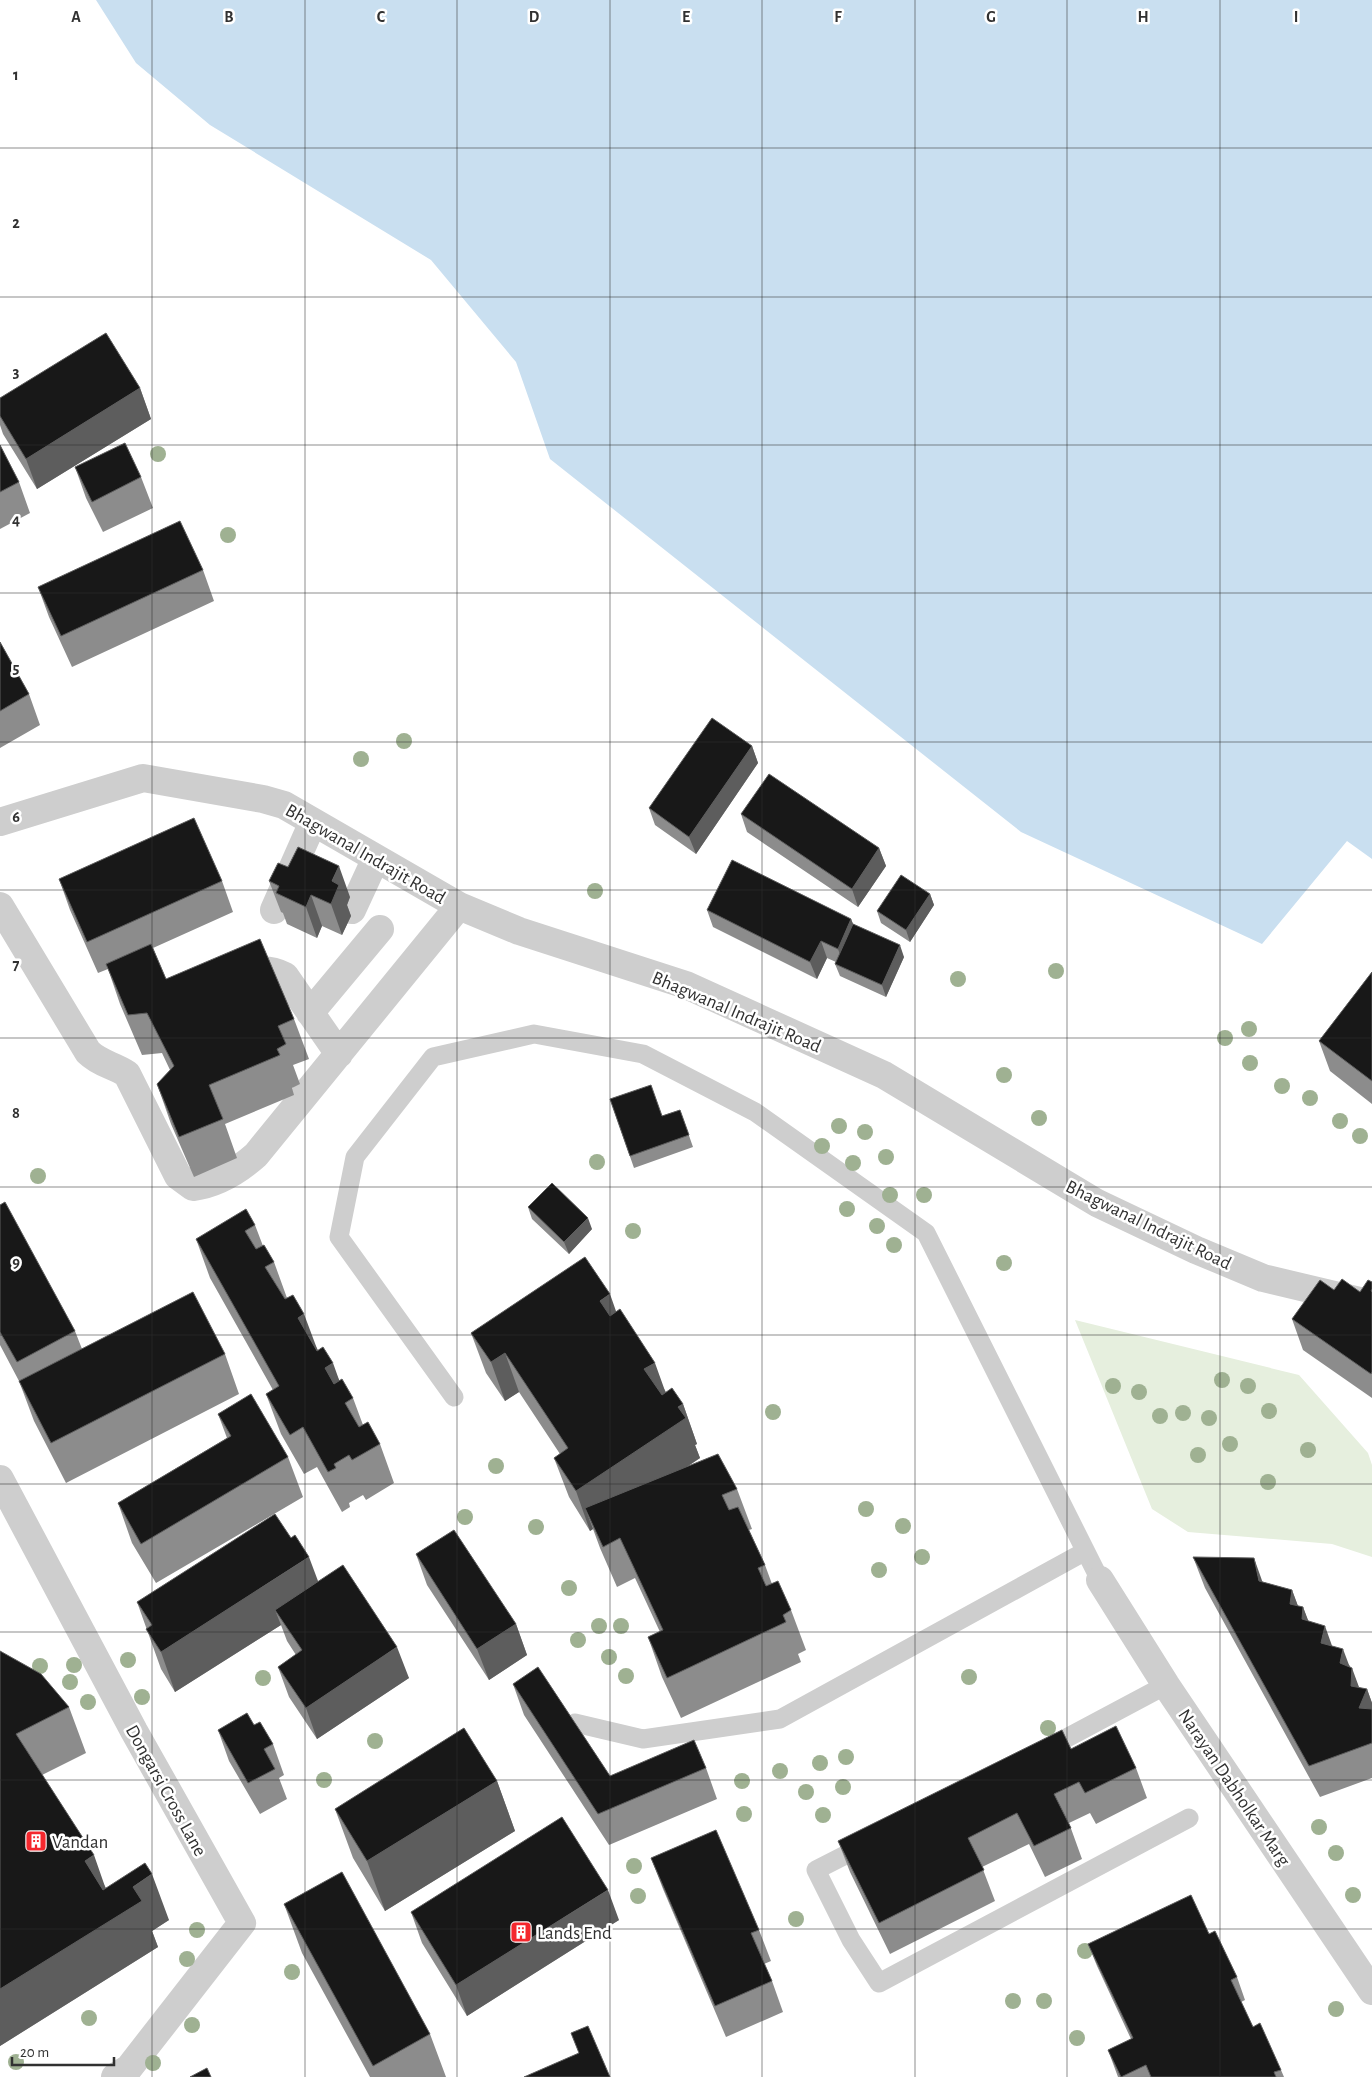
<svg xmlns="http://www.w3.org/2000/svg" width="1372" height="2077" font-family="'Alegreya Sans',sans-serif">
	<style>
		.green { fill: #e6efde }
		.water { fill: #c9dff0 }
		.lines { fill: none; stroke-linecap: round; stroke-linejoin: round }
		.lane { stroke: #cecece; stroke-width: 19 }
		.street { stroke: #cecece; stroke-width: 28 }
		.tree { fill: #9fb192 }
		.wall { fill: #8c8c8c }
		.shaded-wall { fill: #5d5d5d }
		.building { fill: #181818; stroke: #5d5d5d }
		.grid { fill: none; stroke: #313131; stroke-width: 1; stroke-opacity: 0.55 }
		.labels { text-anchor: middle; stroke-width: 5; stroke-linejoin: round; paint-order: stroke }
		.street-label { font-size: 19px; fill: #313131; stroke: #fff }
		.poi-label { font-size: 19px; fill: #313131; stroke: #fff; text-anchor: start }
		.grid-label { font-size: 16px; text-anchor: middle; font-weight: bold; fill: #313131; stroke: #fff; stroke-width: 5; stroke-linejoin: round; paint-order: stroke }
	</style>
	<rect width="100%" height="100%" fill="#fff"/>
	<!-- green -->
	<path class="green" d="M1075,1320L1299,1375L1368,1453L1372,1465V1557L1332,1544L1188,1532L1152,1509Z"/>
	<!-- water -->
	<path class="water" d="M96,0H1372V859L1347,841L1262,944L1021,832L550,459L516,362L431,260L210,125L136,63Z"/>
	<g class="lines">
		<!-- lane -->
		<path class="lane" d="M454,1397L339,1237L355,1157L433,1057L534,1034L643,1054L755,1112L926,1233L1100,1580
			M575,1723L643,1739L780,1719L1084,1552
			M1044,1750L1166,1685
			M867,1844L816,1870L851,1940L879,1983L1189,1818"/>
		<!-- street -->
		<path class="street" d="M0,822L143,778L263,799L284,805L459,906L519,931L686,985L884,1075L1097,1203L1196,1250L1263,1278L1372,1304
			M0,906L88,1052C100,1064 114,1065 127,1074L178,1176L193,1187C216,1184 239,1170 256,1155L459,906
			M274,910L313,822
			M352,910L376,858
			M237,976C255,970 267,967 285,976L339,1054
			M310,1013L380,929
			M0,1479L134,1731L242,1923L129,2068L115,2077
			M1100,1580L1166,1685L1372,1991"/>
	</g>
	<!-- trees -->
	<g class="tree">
		<circle cx="158" cy="454" r="8"/>
		<circle cx="228" cy="535" r="8"/>
		<circle cx="404" cy="741" r="8"/>
		<circle cx="361" cy="759" r="8"/>
		<circle cx="595" cy="891" r="8"/>
		<circle cx="1056" cy="971" r="8"/>
		<circle cx="958" cy="979" r="8"/>
		<circle cx="1249" cy="1029" r="8"/>
		<circle cx="1225" cy="1038" r="8"/>
		<circle cx="1250" cy="1063" r="8"/>
		<circle cx="1004" cy="1075" r="8"/>
		<circle cx="1282" cy="1086" r="8"/>
		<circle cx="1310" cy="1098" r="8"/>
		<circle cx="1039" cy="1118" r="8"/>
		<circle cx="1340" cy="1121" r="8"/>
		<circle cx="839" cy="1126" r="8"/>
		<circle cx="865" cy="1132" r="8"/>
		<circle cx="1360" cy="1136" r="8"/>
		<circle cx="822" cy="1146" r="8"/>
		<circle cx="886" cy="1157" r="8"/>
		<circle cx="597" cy="1162" r="8"/>
		<circle cx="853" cy="1163" r="8"/>
		<circle cx="38" cy="1176" r="8"/>
		<circle cx="890" cy="1195" r="8"/>
		<circle cx="924" cy="1195" r="8"/>
		<circle cx="847" cy="1209" r="8"/>
		<circle cx="877" cy="1226" r="8"/>
		<circle cx="633" cy="1231" r="8"/>
		<circle cx="894" cy="1245" r="8"/>
		<circle cx="1004" cy="1263" r="8"/>
		<circle cx="1222" cy="1380" r="8"/>
		<circle cx="1113" cy="1386" r="8"/>
		<circle cx="1248" cy="1386" r="8"/>
		<circle cx="1139" cy="1392" r="8"/>
		<circle cx="1269" cy="1411" r="8"/>
		<circle cx="773" cy="1412" r="8"/>
		<circle cx="1183" cy="1413" r="8"/>
		<circle cx="1160" cy="1416" r="8"/>
		<circle cx="1209" cy="1418" r="8"/>
		<circle cx="1230" cy="1444" r="8"/>
		<circle cx="1308" cy="1450" r="8"/>
		<circle cx="1198" cy="1455" r="8"/>
		<circle cx="496" cy="1466" r="8"/>
		<circle cx="1268" cy="1482" r="8"/>
		<circle cx="866" cy="1509" r="8"/>
		<circle cx="465" cy="1517" r="8"/>
		<circle cx="903" cy="1526" r="8"/>
		<circle cx="536" cy="1527" r="8"/>
		<circle cx="922" cy="1557" r="8"/>
		<circle cx="879" cy="1570" r="8"/>
		<circle cx="569" cy="1588" r="8"/>
		<circle cx="599" cy="1626" r="8"/>
		<circle cx="621" cy="1626" r="8"/>
		<circle cx="578" cy="1640" r="8"/>
		<circle cx="609" cy="1657" r="8"/>
		<circle cx="128" cy="1660" r="8"/>
		<circle cx="74" cy="1665" r="8"/>
		<circle cx="40" cy="1666" r="8"/>
		<circle cx="626" cy="1676" r="8"/>
		<circle cx="969" cy="1677" r="8"/>
		<circle cx="263" cy="1678" r="8"/>
		<circle cx="70" cy="1682" r="8"/>
		<circle cx="142" cy="1697" r="8"/>
		<circle cx="88" cy="1702" r="8"/>
		<circle cx="1048" cy="1728" r="8"/>
		<circle cx="375" cy="1741" r="8"/>
		<circle cx="846" cy="1757" r="8"/>
		<circle cx="820" cy="1763" r="8"/>
		<circle cx="780" cy="1771" r="8"/>
		<circle cx="324" cy="1780" r="8"/>
		<circle cx="742" cy="1781" r="8"/>
		<circle cx="843" cy="1787" r="8"/>
		<circle cx="806" cy="1792" r="8"/>
		<circle cx="744" cy="1814" r="8"/>
		<circle cx="823" cy="1815" r="8"/>
		<circle cx="1319" cy="1827" r="8"/>
		<circle cx="1336" cy="1853" r="8"/>
		<circle cx="634" cy="1866" r="8"/>
		<circle cx="1353" cy="1895" r="8"/>
		<circle cx="638" cy="1896" r="8"/>
		<circle cx="796" cy="1919" r="8"/>
		<circle cx="197" cy="1930" r="8"/>
		<circle cx="1085" cy="1951" r="8"/>
		<circle cx="187" cy="1959" r="8"/>
		<circle cx="292" cy="1972" r="8"/>
		<circle cx="1013" cy="2001" r="8"/>
		<circle cx="1044" cy="2001" r="8"/>
		<circle cx="1336" cy="2009" r="8"/>
		<circle cx="89" cy="2018" r="8"/>
		<circle cx="192" cy="2025" r="8"/>
		<circle cx="1077" cy="2038" r="8"/>
		<circle cx="16" cy="2062" r="8"/>
		<circle cx="153" cy="2063" r="8"/>
	</g>
	<!-- wall -->
	<path class="wall" d="M140,388L151,419L37,489L3,434L0,425V398Z
		M0,445L19,482L30,513L0,529Z
		M75,467L141,477L153,508L103,532L86,498Z
		M203,570L214,601L72,667L49,617L38,587Z
		M0,642L29,694L40,725L0,748Z
		M752,746L758,763L696,854L655,825L649,808Z
		M741,814L879,848L886,866L858,907L747,832Z
		M59,879L222,881L233,912L153,948L166,979L294,1019L309,1059L293,1065L300,1084L292,1088L294,1095L225,1124L237,1158L194,1177L171,1124L157,1084L170,1070L162,1053L142,1055L120,1004L108,969L98,973L70,910Z
		M269,881L350,897L347,905L351,916L342,935L322,926L317,938L287,924L283,913L281,912Z
		M930,894L934,905L910,942L881,923L877,911Z
		M707,910L851,919L853,924L904,957L886,997L840,976L835,964L836,962L827,958L817,979L713,927Z
		M1372,972V1104L1330,1071L1319,1041Z
		M610,1099L662,1116L680,1110L693,1147L634,1168Z
		M0,1205L75,1331L82,1349L225,1354L239,1394L66,1483L34,1421L19,1381L0,1345Z
		M528,1207L592,1229L569,1254L532,1219Z
		M255,1225L263,1246L274,1262L287,1298L318,1350L340,1381L353,1398L363,1425L380,1444L394,1483L366,1500L363,1495L349,1503L350,1507L342,1512L317,1467L304,1474L281,1434L266,1394L273,1390L210,1278L196,1239Z
		M1372,1282V1398L1303,1350L1292,1319L1334,1290L1360,1292Z
		M616,1312L666,1392L683,1404L697,1444L695,1445L700,1458L687,1467L737,1489L752,1529L749,1530L765,1565L772,1584L791,1610L806,1650L798,1654L801,1662L681,1718L662,1677L648,1637L660,1632L635,1578L617,1587L600,1548L593,1529L590,1531L569,1497L554,1458L560,1454L519,1392L505,1401L486,1373L471,1333Z
		M218,1414L288,1457L303,1497L156,1583L132,1543L118,1503L227,1438Z
		M416,1554L516,1624L527,1655L489,1680L427,1585Z
		M1193,1557L1263,1582L1292,1590L1298,1606L1303,1607L1308,1621L1332,1646L1350,1666L1359,1688L1367,1689L1372,1703V1778L1320,1797L1205,1588Z
		M318,1581L409,1678L317,1739L289,1697L278,1667L296,1655L287,1641L281,1625L175,1692L161,1669L137,1602Z
		M0,1651L69,1707L86,1753L42,1775L106,1888L169,1920L152,1931L158,1947L0,2046Z
		M513,1684L610,1776L706,1768L717,1799L609,1845L524,1715Z
		M254,1725L273,1744L284,1775L279,1778L287,1799L260,1814L229,1761L218,1730Z
		M1136,1768L1147,1798L1096,1824L1090,1813L1069,1823L1082,1859L1045,1877L1029,1844L982,1867L995,1901L890,1954L850,1872L838,1841Z
		M497,1781L515,1831L385,1911L353,1858L335,1809Z
		M651,1858L759,1930L771,1961L764,1964L772,1981L783,2012L726,2037L663,1889Z
		M284,1904L430,2034L446,2077H370L302,1953Z
		M411,1912L619,1920L467,2016L422,1943Z
		M1209,1934L1237,1977L1245,2000L1241,2002L1253,2027L1281,2070L1284,2077H1118L1108,2050L1131,2039L1097,1966L1088,1944Z"/>
	<!-- shaded-wall -->
	<path class="shaded-wall" d="M140,388L151,419L37,489L26,459Z
		M752,746L758,763L696,854L689,837Z
		M879,848L886,866L858,907L852,889Z
		M339,866L350,897L347,905L351,916L342,935L331,904L332,881Z
		M930,894L934,905L910,942L906,930Z
		M311,895L322,926L317,938L306,907Z
		M851,919L858,936L844,966L838,949Z
		M821,941L827,958L817,979L810,962Z
		M900,945L904,957L886,997L882,985Z
		M588,1218L592,1229L569,1254L564,1242Z
		M610,1294L624,1334L614,1340L600,1301Z
		M304,1314L319,1354L298,1318Z
		M505,1353L519,1392L505,1401L491,1362Z
		M333,1363L347,1402L345,1403L325,1368Z
		M655,1363L669,1402L659,1409L644,1369Z
		M683,1404L697,1444L695,1445L700,1458L594,1528L585,1508L593,1529L590,1531L576,1491Z
		M309,1557L324,1597L275,1610L281,1625L175,1692L161,1652Z
		M1254,1558L1265,1589L1259,1581Z
		M1292,1590L1302,1617L1303,1607L1315,1638L1290,1604Z
		M516,1624L527,1655L489,1680L477,1649Z
		M1325,1626L1336,1657L1321,1643Z
		M397,1647L409,1678L317,1739L306,1708Z
		M1343,1649L1352,1673V1668L1363,1698L1367,1689L1372,1703V1735L1370,1739L1340,1663Z
		M497,1781L515,1831L385,1911L367,1861Z
		M94,1855L110,1901L85,1861Z
		M152,1874L169,1920L152,1931L158,1947L0,2046V1989L133,1887Z
		M608,1890L619,1920L467,2016L456,1985Z"/>
	<!-- building -->
	<path class="building" d="M106,333L140,388L26,459L0,416V398Z
		M125,443L141,477L92,502L75,467Z
		M0,445L19,482L0,492Z
		M180,521L203,570L61,636L38,587Z
		M0,642L29,694L0,711Z
		M712,718L752,746L689,837L649,808Z
		M769,774L879,848L852,889L741,814Z
		M194,818L222,881L87,942L59,879Z
		M298,847L339,866L332,881L339,885L331,904L311,895L306,907L276,893L279,886L269,881L278,863L288,867Z
		M732,860L851,919L838,949L821,941L810,962L707,910Z
		M901,875L930,894L906,930L877,911Z
		M853,924L900,945L882,985L835,964Z
		M260,939L294,1019L278,1026L286,1044L277,1049L280,1055L209,1085L223,1119L179,1137L157,1084L174,1066L147,1013L128,1015L106,964L151,944L166,979Z
		M1372,972V1081L1319,1041Z
		M651,1085L662,1116L680,1110L689,1135L630,1156L610,1099Z
		M552,1183L588,1218L564,1242L528,1207Z
		M5,1202L75,1331L17,1362L0,1332V1205Z
		M246,1209L255,1225L245,1231L256,1249L264,1245L274,1262L265,1267L285,1299L293,1295L304,1314L298,1318L317,1351L323,1347L333,1363L325,1368L334,1384L342,1379L353,1398L345,1403L359,1427L368,1422L380,1444L352,1460L349,1455L334,1464L336,1468L328,1472L303,1427L290,1435L266,1394L279,1386L196,1239Z
		M585,1257L610,1294L600,1301L610,1316L620,1309L655,1363L644,1369L662,1395L672,1388L683,1404L678,1407L686,1418L576,1491L554,1458L568,1448L505,1353L491,1362L471,1333Z
		M1342,1279L1360,1292L1368,1280L1372,1282V1289L1371,1291L1372,1292V1372L1371,1374L1292,1319L1320,1280L1334,1290Z
		M193,1292L225,1354L51,1443L19,1381Z
		M251,1394L288,1457L141,1544L118,1503L231,1436L218,1414Z
		M718,1454L737,1489L722,1495L729,1510L738,1507L765,1565L758,1568L766,1586L778,1581L791,1610L783,1615L786,1622L667,1678L648,1637L663,1630L620,1538L603,1547L585,1508Z
		M275,1514L291,1538L295,1535L309,1557L161,1652L146,1629L152,1625L137,1602Z
		M454,1530L516,1624L477,1649L416,1554Z
		M1193,1557L1254,1558L1259,1581L1292,1590L1290,1604L1303,1607L1302,1619L1325,1626L1321,1643L1343,1649L1340,1663L1352,1668L1351,1686L1367,1689L1359,1708L1372,1709V1743L1309,1766Z
		M343,1565L397,1647L306,1708L278,1667L302,1650L275,1610Z
		M0,1651L41,1674L69,1707L16,1734L94,1855L85,1861L103,1890L145,1863L152,1874L133,1887L142,1901L0,1989Z
		M538,1667L610,1776L694,1740L706,1768L598,1814L513,1684Z
		M247,1713L254,1725L260,1722L273,1744L264,1749L275,1769L248,1783L218,1730Z
		M1116,1726L1136,1768L1085,1793L1079,1782L1054,1794L1071,1828L1034,1846L1017,1813L968,1838L984,1870L879,1923L838,1841L1062,1730L1071,1749Z
		M464,1728L497,1781L367,1861L335,1809Z
		M562,1817L608,1890L456,1985L411,1912Z
		M716,1830L759,1930L751,1933L772,1981L715,2006L651,1858Z
		M342,1872L430,2034L373,2066L284,1904Z
		M1191,1895L1209,1934L1215,1931L1237,1977L1231,1980L1253,2027L1260,2023L1281,2070L1274,2072L1276,2077H1151L1146,2065L1121,2077L1108,2050L1133,2038L1088,1944Z
		M588,2026L610,2077H524L579,2053L571,2033Z
		M207,2068L211,2077H190Z"/>
	<!-- grid -->
	<path class="grid" d="M152,0V2077M305,0V2077M457,0V2077M610,0V2077M762,0V2077M915,0V2077M1067,0V2077M1220,0V2077M0,148H1372M0,297H1372M0,445H1372M0,593H1372M0,742H1372M0,890H1372M0,1038H1372M0,1187H1372M0,1335H1372M0,1484H1372M0,1632H1372M0,1780H1372M0,1929H1372"/>
	<!-- icons -->
	<defs>
		<g id="building-square" transform="scale(1.125)"><rect x="-9" y="-9" width="18" height="18" rx="4" fill="#f4272d" stroke="#fff"/><path d="M-4-6H4V6H1V3H-1V6H-4ZM-2.5-4.3h1.7v1.8h-1.7ZM.8-4.3h1.7v1.8H.8ZM-2.5-1h1.7V.8h-1.7ZM.8-1h1.7V.8H.8Z" fill="#fff"/></g>
	</defs>
	<g fill-rule="evenodd">
		<use href="#building-square" x="36" y="1841"/>
		<use href="#building-square" x="521" y="1932"/>
	</g>
	<g class="labels">
		<!-- street labels -->
		<g class="street-label">
			<text transform="translate(366 853) rotate(30)" y="7">Bhagwanal Indrajit Road</text>
			<text transform="translate(737 1011) rotate(23)" y="7">Bhagwanal Indrajit Road</text>
			<text transform="translate(1149 1224) rotate(26)" y="7">Bhagwanal Indrajit Road</text>
			<text transform="translate(1235 1787) rotate(56)" y="7">Narayan Dabholkar Marg</text>
			<text transform="translate(167 1790) rotate(61)" y="7">Dongarsi Cross Lane</text>
		</g>
		<!-- poi labels -->
		<g class="poi-label">
			<text x="52" y="1848">Vandan</text>
			<text x="537" y="1939">Lands End</text>
		</g>
	</g>
	<g class="grid-label">
		<text x="76" y="22">A</text>
		<text x="229" y="22">B</text>
		<text x="381" y="22">C</text>
		<text x="534" y="22">D</text>
		<text x="686" y="22">E</text>
		<text x="838" y="22">F</text>
		<text x="991" y="22">G</text>
		<text x="1143" y="22">H</text>
		<text x="1296" y="22">I</text>
		<text x="16" y="80">1</text>
		<text x="16" y="228">2</text>
		<text x="16" y="377">3</text>
		<text x="16" y="525">4</text>
		<text x="16" y="673">5</text>
		<text x="16" y="822">6</text>
		<text x="16" y="970">7</text>
		<text x="16" y="1118">8</text>
		<text x="16" y="1267">9</text>
	</g>
	<!-- scale -->
	<path d="M12 2057v8h102v-8" fill="none" stroke="#313131" stroke-width="2.5"/>
	<text x="20" y="2057" font-size="15" fill="#313131" stroke="#ffffff" stroke-width="4" paint-order="stroke">20 m</text>
</svg>
